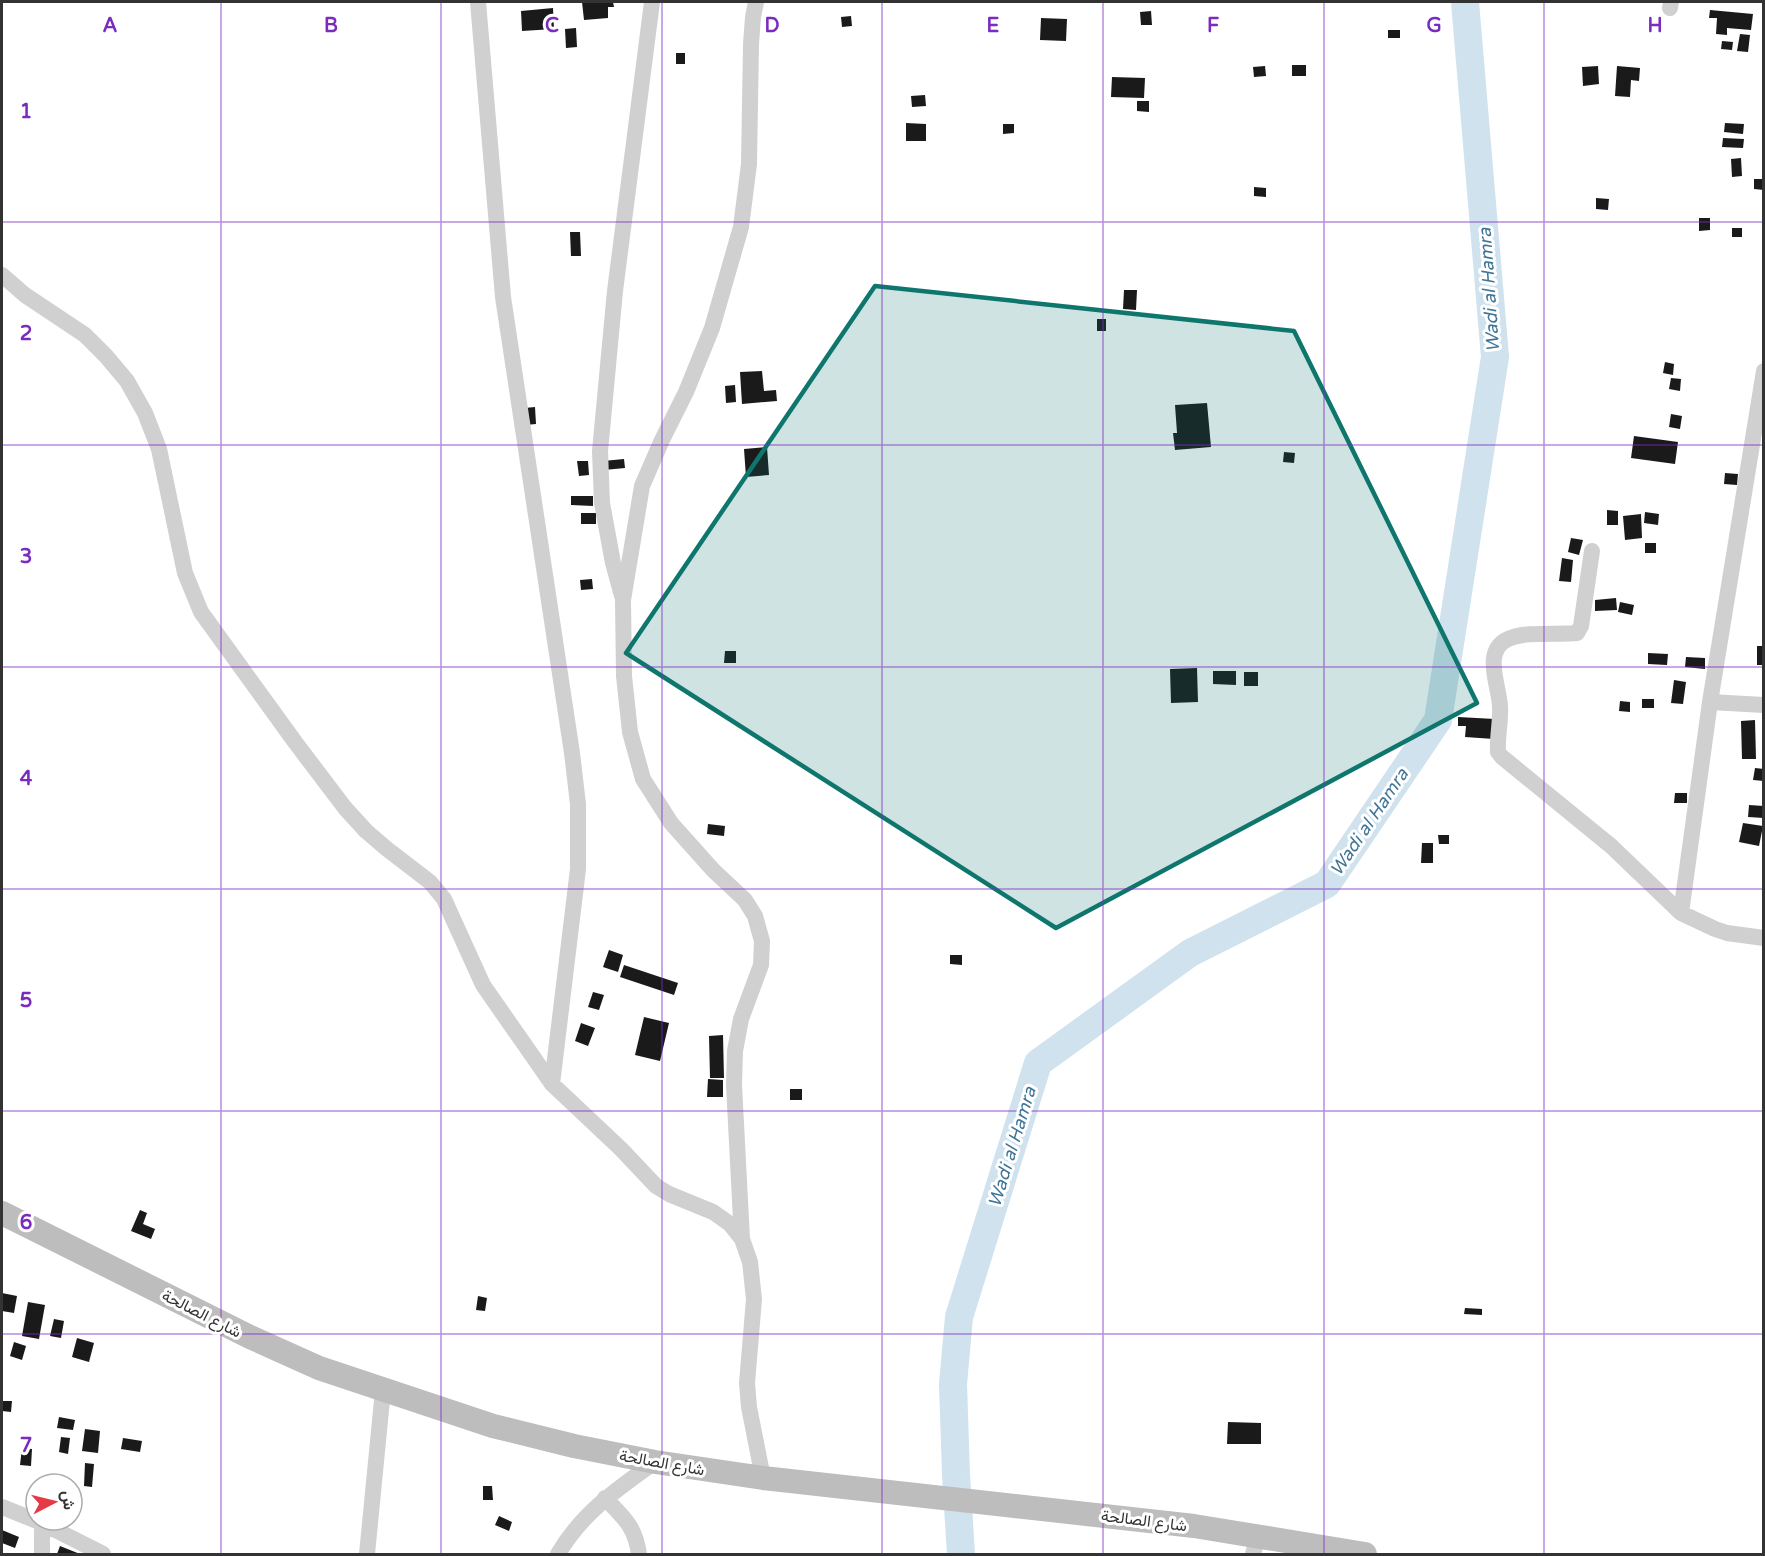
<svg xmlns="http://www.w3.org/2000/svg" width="1765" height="1556" font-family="'Varela Round',Vazirmatn,sans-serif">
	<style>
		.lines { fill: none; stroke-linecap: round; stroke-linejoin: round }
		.river { stroke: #cfe2ee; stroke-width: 28 }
		.building { fill: #1a1a1a }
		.minor { stroke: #d0d0d0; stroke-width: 16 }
		.secondary { stroke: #bdbdbd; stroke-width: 24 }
		.marked { fill: #0f766e; fill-opacity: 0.2; stroke: #0f766e; stroke-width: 4.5; stroke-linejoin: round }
		.grid { fill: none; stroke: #7b2cbf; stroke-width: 1.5; stroke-opacity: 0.55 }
		.labels { text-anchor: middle; stroke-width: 6; stroke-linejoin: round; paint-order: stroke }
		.street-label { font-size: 16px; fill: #333; stroke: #fff }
		.water-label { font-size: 18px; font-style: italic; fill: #3f7597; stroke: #fff }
		.grid-label { font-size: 20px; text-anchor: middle; font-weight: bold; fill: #7b2cbf; stroke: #fff; stroke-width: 6; stroke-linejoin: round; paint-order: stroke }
	</style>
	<rect width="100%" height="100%" fill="#fff"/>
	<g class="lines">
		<!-- river -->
		<path class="river" d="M961,1554L956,1474L953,1384L959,1317L1038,1063L1190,953L1327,884L1438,720L1495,357L1465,2"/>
	</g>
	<!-- building -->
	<path class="building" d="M582,2H613L614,7H608V18L584,20Z
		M553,8L554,29L522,31L521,11Z
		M1710,10L1753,14L1751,30L1727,28V35L1716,34L1717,18H1709Z
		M1151,11L1152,25H1141L1140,12Z
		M851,16L852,26L842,27L841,17Z
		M1041,18L1067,19L1066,41L1040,40Z
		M576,28L577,47L566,48L565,29Z
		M1388,30H1400V38H1388Z
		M1740,34L1750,35L1748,52L1737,51Z
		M1722,41L1733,42L1732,50L1721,49Z
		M676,53H685V64H676Z
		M1292,65H1306V76H1292Z
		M1265,66L1266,76L1254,77L1253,67Z
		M1598,66L1599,84L1583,86L1582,67Z
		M1617,66L1640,68L1639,81L1631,80L1630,97L1615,96Z
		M1112,77L1145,78L1144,98L1111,97Z
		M925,95L926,106L912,107L911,96Z
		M1137,101H1149V112L1137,111Z
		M906,123L926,124V141H906Z
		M1725,123L1744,124L1743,134L1724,132Z
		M1003,124H1014V133L1003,134Z
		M1723,138L1744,139L1743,148L1722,147Z
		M1741,158L1742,176L1732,177L1731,159Z
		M1754,179H1764V190L1754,189Z
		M1254,187L1266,188V197L1254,196Z
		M1596,198L1609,199L1608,210L1596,209Z
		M1699,218H1710V230L1699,231Z
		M1732,228H1742V237H1732Z
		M570,232H580L581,256H571Z
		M1124,290H1137L1136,310L1123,309Z
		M1097,319H1106V331H1097Z
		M1665,362L1674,364L1673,375L1663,373Z
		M762,371L764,391L776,390L777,401L742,404L740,372Z
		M1671,378L1681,379L1680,391L1669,389Z
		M735,385L736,402L726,403L725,386Z
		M1207,403L1211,447L1175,450L1173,433H1177L1175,405Z
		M535,407L536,424L515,426L514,409Z
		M1671,414L1682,416L1680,429L1669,427Z
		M1634,436L1678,442L1675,464L1631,458Z
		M767,447L769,475L746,477L744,449Z
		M1284,452L1295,453L1294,463L1283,462Z
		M624,459L625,468L604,470L603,461Z
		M577,461H588L589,475L579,476Z
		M1725,473L1738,474L1737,485L1724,484Z
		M571,496H593V506L571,505Z
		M1607,510L1618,511V525H1607Z
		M1645,512L1659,514L1658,525L1644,523Z
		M581,513H596V524H581Z
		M1641,514L1642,538L1625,540L1623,516Z
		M1571,538L1583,540L1579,555L1568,552Z
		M1645,543H1656V553H1645Z
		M1562,558L1573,560L1571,582L1559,581Z
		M592,579L593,589L581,590L580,580Z
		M1616,598L1617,610L1595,611V600Z
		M1620,602L1634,605L1632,615L1618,612Z
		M1757,646H1764V665H1757Z
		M725,651H736V663H724Z
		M1648,653L1668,654L1667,665L1648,664Z
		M1686,657L1705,658V669L1685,667Z
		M1197,668L1198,702L1171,703L1170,669Z
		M1213,671H1236V685L1213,684Z
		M1244,672H1258V686H1244Z
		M1674,680L1686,682L1683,704L1671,703Z
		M1642,699H1654V708H1642Z
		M1620,701L1630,702V712L1619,711Z
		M1458,717L1495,719L1494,739L1465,737L1466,726H1458Z
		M1755,720L1756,759H1742L1741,721Z
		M1755,768L1764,769V781L1753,780Z
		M1675,793H1687V803H1674Z
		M1749,805L1764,806V818L1748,817Z
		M1743,823L1763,826L1759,846L1739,842Z
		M708,824L725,826L724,836L707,834Z
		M1438,835H1449V844H1439Z
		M1422,843H1433V863H1421Z
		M609,950L623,955L618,972L603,967Z
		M950,955H962V965L950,964Z
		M624,965L678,983L674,995L620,977Z
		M593,992L604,995L599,1010L588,1007Z
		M644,1017L669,1023L660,1061L635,1055Z
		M581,1023L595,1028L588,1046L575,1041Z
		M723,1035L724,1078H710L709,1036Z
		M708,1079L723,1080V1097H707Z
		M790,1089H802V1100H790Z
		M140,1210L147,1213L143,1224L155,1229L151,1239L131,1231Z
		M2,1293L17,1296L14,1313L2,1311Z
		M478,1296L487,1298L485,1311L476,1310Z
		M28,1302L45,1305L39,1339L22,1336Z
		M1465,1308L1482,1309V1315L1464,1314Z
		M54,1319L64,1321L61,1338L50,1336Z
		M77,1338L94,1343L89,1362L72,1357Z
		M14,1342L26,1346L22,1360L10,1356Z
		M3,1401H12L11,1412L2,1411Z
		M59,1417L75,1420L73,1430L57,1428Z
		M1228,1422L1261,1423V1444H1227Z
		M85,1429L100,1431L98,1453L82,1451Z
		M61,1437L70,1438L68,1454L59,1452Z
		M123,1438L142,1441L140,1452L121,1449Z
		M22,1448L32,1449L31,1466L20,1465Z
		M85,1463L94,1464L92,1487L84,1486Z
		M483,1486H492L493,1500H483Z
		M499,1516L512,1522L509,1531L495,1525Z
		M2,1530L19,1537L15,1548L2,1543Z
		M60,1546L80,1554H57Z"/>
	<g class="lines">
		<!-- minor -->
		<path class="minor" d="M478,2L503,297L572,753L578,804V869L552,1084
			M1670,8L1671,2
			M2,275L25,295L85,335L106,356L127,381L145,413L159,449L185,573L201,612L295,742L345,808L366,831L387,849L430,882L444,899L483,985L552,1084L621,1149L656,1186L669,1194L713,1212L730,1224L742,1239L750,1262L754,1299L747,1383L749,1407L763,1478
			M1592,551L1581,626L1577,633C1557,635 1525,631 1508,639C1482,651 1499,685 1500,706C1501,721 1497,737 1498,752L1502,757L1611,846L1681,913L1715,929L1727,933L1764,938
			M622,596L613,563L602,503L600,451L615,291L652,2
			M1710,702L1764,705
			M1681,913L1710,702L1764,371
			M742,1239L734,1085L735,1051L741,1019L761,965L762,941L755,916L745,900L713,870L671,823L643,779L630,732L624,676L623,600L642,486L662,440L686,392L712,328L741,227L749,164L751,44L753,17L756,2
			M605,1498C624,1518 635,1526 639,1554
			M2,1507L42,1523L103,1554
			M42,1554V1523
			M367,1554L383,1390
			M558,1554C582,1513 617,1489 655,1462
			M1253,1554L1258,1536"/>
		<!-- secondary -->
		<path class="secondary" d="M2,1213L250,1337L319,1368L493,1426L574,1446L655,1462L763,1478L1194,1526L1365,1554"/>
	</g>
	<!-- marked area -->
	<path class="marked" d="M875,286L1294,331L1477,703L1056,928L626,653Z"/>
	<!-- grid -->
	<path class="grid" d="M221,2V1554M441,2V1554M662,2V1554M882,2V1554M1103,2V1554M1324,2V1554M1544,2V1554M2,222H1764M2,445H1764M2,667H1764M2,889H1764M2,1111H1764M2,1334H1764"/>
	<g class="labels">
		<!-- street labels -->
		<g class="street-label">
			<text transform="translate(202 1313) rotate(27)" y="6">شارع الصالحة</text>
			<text transform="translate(662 1462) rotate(10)" y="6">شارع الصالحة</text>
			<text transform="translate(1144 1520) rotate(7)" y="6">شارع الصالحة</text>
		</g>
		<!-- water labels -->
		<g class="water-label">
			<text transform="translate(1489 290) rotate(-94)" y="6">Wadi al Hamra</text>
			<text transform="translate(1369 822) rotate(-56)" y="6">Wadi al Hamra</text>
			<text transform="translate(1012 1147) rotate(-73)" y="6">Wadi al Hamra</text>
		</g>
	</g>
	<g class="grid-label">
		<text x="110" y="32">A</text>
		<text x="331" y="32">B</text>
		<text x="552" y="32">C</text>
		<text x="772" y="32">D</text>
		<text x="993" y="32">E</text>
		<text x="1213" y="32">F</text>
		<text x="1434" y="32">G</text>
		<text x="1655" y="32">H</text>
		<text x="26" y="118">1</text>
		<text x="26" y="340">2</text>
		<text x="26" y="563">3</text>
		<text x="26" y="785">4</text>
		<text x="26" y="1007">5</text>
		<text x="26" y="1229">6</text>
		<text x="26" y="1452">7</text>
	</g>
	<!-- border -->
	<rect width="1765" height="1556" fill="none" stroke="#333333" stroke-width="6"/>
	<!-- north arrow -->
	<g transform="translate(54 1502) rotate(83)"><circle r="28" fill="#ffffff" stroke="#adadad" stroke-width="1.5"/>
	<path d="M0-4.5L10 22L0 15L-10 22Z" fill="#e63946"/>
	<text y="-9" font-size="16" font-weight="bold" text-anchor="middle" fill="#333333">ش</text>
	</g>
</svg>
